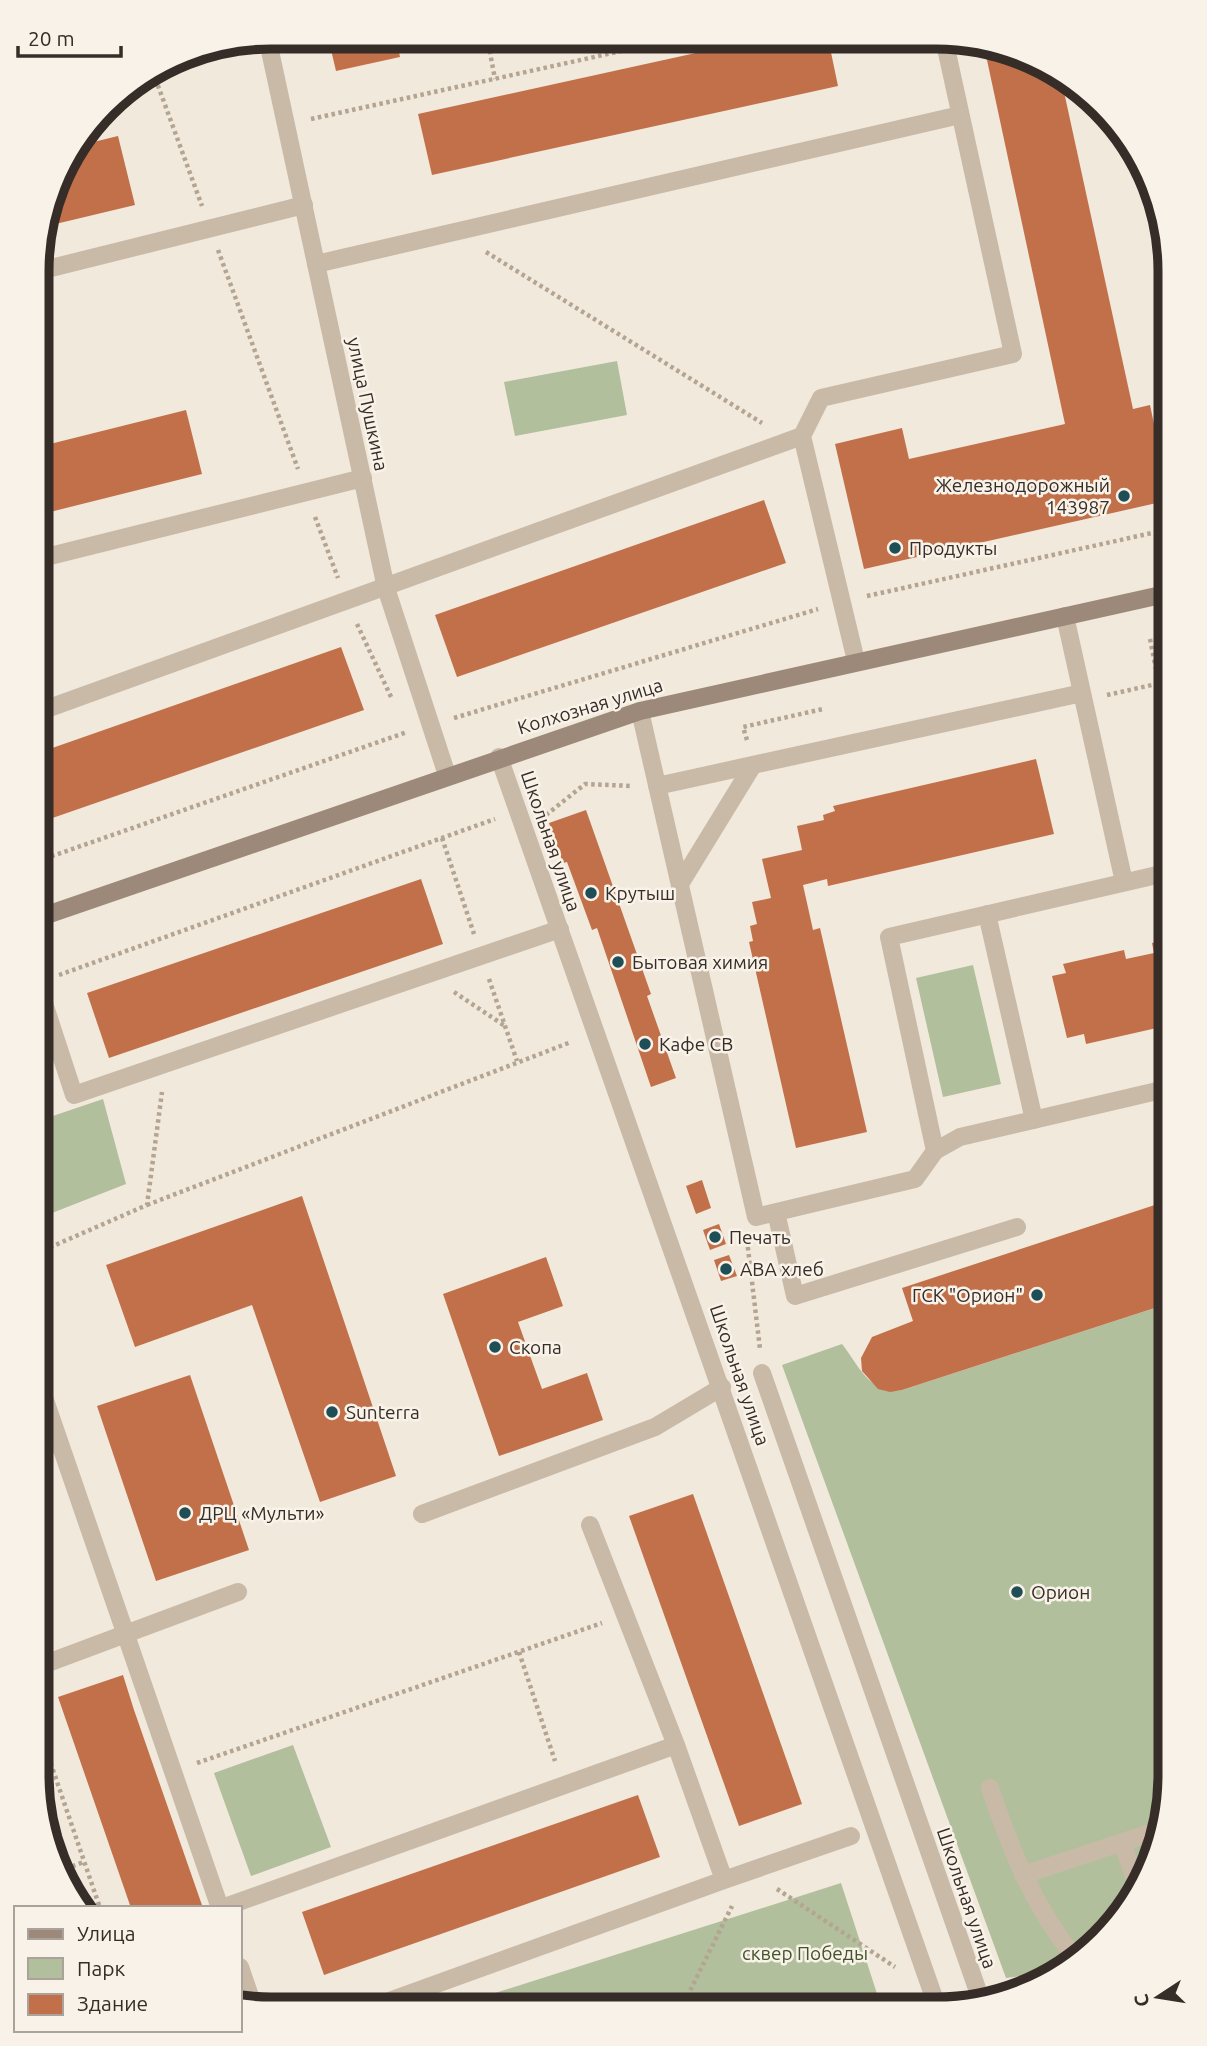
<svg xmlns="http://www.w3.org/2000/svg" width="1207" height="2046" font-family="Ubuntu,sans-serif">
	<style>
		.park { fill: #b1bf9c }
		.building { fill: #c27049 }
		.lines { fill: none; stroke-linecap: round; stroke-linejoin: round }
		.path { stroke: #b4a492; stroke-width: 4.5; stroke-dasharray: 3.5 3.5; stroke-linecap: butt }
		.lane { stroke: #c9baa8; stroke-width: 18 }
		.street { stroke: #c9baa8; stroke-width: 18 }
		.secondary { stroke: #9c8979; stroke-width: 18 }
		.poi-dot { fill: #1f4e56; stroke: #f9f2e8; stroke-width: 2.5 }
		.labels { text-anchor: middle; stroke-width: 5; stroke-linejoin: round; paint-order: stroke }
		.street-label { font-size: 19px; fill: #362d28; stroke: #f9f2e8 }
		.poi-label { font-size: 19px; fill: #362d28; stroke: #f9f2e8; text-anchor: start }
		.park-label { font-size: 19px; fill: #42532d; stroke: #f9f2e8 }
		.rim { fill: none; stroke: #362d28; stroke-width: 9 }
	</style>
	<rect width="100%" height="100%" fill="#f1e9dc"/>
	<!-- park -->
	<path class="park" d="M617,361L627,415L515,436L504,382Z
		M973,965L1001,1084L943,1097L916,978Z
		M103,1099L126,1184L52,1213L38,1159V1121Z
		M1170,1303V1791L1158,1851L1122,1917L1051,1972L1006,1978L782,1365L842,1344C859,1366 870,1395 902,1390Z
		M293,1745L331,1847L251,1876L214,1773Z
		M841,1883L882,2009L448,2008Z"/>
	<!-- building -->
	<path class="building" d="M328,37H396L400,57L336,71Z
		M764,38H828L838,86L432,175L418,114Z
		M984,46L1061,78L1133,409L1150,405L1170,500L864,569L835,444L902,428L909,459L1065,424Z
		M118,136L135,205L43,227L61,167L77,146Z
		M186,410L202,474L38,515V447Z
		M764,500L786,563L457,677L435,615Z
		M341,647L364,710L38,823V753Z
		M1036,759L1054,834L828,886L827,879L803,885L813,930L820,928L867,1132L796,1148L749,942L753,941L750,926L757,924L752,902L771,898L762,859L802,850L797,826L824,820L823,815L835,811L833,806Z
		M586,810L651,994L647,996L676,1078L651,1087L597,928L592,930L567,862L563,863L549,823Z
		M421,879L443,944L109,1058L87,993Z
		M1170,939V1025L1086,1044L1084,1034L1067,1038L1052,976L1066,973L1063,964L1124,950L1126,959L1154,953L1152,943Z
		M702,1180L711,1208L696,1214L686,1186Z
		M302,1196L396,1476L320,1502L252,1305L135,1347L106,1265Z
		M1170,1200V1303L902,1390L890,1392L878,1389L862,1371L861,1358L872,1337L913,1321L902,1288Z
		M719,1224L726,1244L710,1250L703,1230Z
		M729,1255L737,1276L721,1281L714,1260Z
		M546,1257L563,1306L518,1322L542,1389L587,1373L603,1420L499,1456L443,1294Z
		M190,1375L249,1550L156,1581L97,1406Z
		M693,1494L802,1804L739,1826L629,1516Z
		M123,1675L134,1710L203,1908H131L58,1697Z
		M638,1795L660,1857L324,1975L302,1912Z"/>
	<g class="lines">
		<!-- path -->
		<path class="path" d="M487,37L495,79
			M153,72L202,206
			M311,119L681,38
			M218,250L298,469
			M486,252L762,423
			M315,517L338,578
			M867,596L1170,529
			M357,624L392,699
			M1150,639L1159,684
			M1107,695L1170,681
			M454,718L818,609
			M747,740L743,727L823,709
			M546,815L585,784L632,786
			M442,838L474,934
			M38,861L407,732
			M59,975L495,819
			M489,979L517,1061
			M454,992L505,1026
			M147,1205L571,1042
			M747,1240L760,1349
			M37,1253L147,1205L162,1092
			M519,1652L555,1761
			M37,1723L100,1908
			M197,1763L602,1623
			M59,1871L84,1862
			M777,1889L895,1967
			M681,2009L732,1906"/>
		<!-- lane -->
		<path class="lane" d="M316,264L960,115
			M39,271L304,205
			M38,559L363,478
			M1065,616L1124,882
			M856,661L802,436L821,398L1013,354L944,39
			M640,711L756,1217L915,1179L935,1151L960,1137L1170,1088
			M38,712L802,436
			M657,786L1082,693
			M680,884L753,765
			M987,914L1034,1120
			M38,985L74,1095L560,929
			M935,1151L889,937L1170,872
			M776,1212L795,1296L1017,1227
			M37,1377L220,1908
			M422,1514L655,1427L722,1387
			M37,1667L238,1592
			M990,1788C1010,1848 1033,1905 1073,1955
			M1122,1842L1138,1887
			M1023,1875L1162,1829
			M724,1880L851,1836
			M222,1908L676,1745L590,1525
			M240,1967L253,2005
			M370,2008L724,1880L676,1745"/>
		<!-- street -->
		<path class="street" d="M267,37L386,588L447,775
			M499,757L938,2009
			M762,1373L981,2000"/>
		<!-- secondary -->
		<path class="secondary" d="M38,918L640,711L1170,593"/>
	</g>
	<!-- markers -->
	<g class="poi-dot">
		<circle cx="1124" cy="496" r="7"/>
		<circle cx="895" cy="548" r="7"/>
		<circle cx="591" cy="893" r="7"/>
		<circle cx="618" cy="962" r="7"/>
		<circle cx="645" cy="1044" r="7"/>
		<circle cx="715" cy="1237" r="7"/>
		<circle cx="726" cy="1269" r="7"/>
		<circle cx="1037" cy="1295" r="7"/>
		<circle cx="495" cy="1347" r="7"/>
		<circle cx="332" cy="1412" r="7"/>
		<circle cx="185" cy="1513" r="7"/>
		<circle cx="1017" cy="1592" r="7"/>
	</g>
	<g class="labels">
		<!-- street labels -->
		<g class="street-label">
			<text transform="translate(368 404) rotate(78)" y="7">улица Пушкина</text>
			<text transform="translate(590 706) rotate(-17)" y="7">Колхозная улица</text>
			<text transform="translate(551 841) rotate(71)" y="7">Школьная улица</text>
			<text transform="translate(740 1375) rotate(71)" y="7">Школьная улица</text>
			<text transform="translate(967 1898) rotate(71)" y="7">Школьная улица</text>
		</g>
		<!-- poi labels -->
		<g class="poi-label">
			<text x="1110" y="492" text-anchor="end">Железнодорожный<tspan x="1110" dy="22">143987</tspan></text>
			<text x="909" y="555">Продукты</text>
			<text x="605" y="900">Крутыш</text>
			<text x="632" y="969">Бытовая химия</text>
			<text x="659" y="1051">Кафе СВ</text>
			<text x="729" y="1244">Печать</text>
			<text x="740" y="1276">АВА хлеб</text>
			<text x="1023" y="1302" text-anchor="end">ГСК "Орион"</text>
			<text x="509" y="1354">Скопа</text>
			<text x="346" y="1419">Sunterra</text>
			<text x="199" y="1520">ДРЦ «Мульти»</text>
			<text x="1031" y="1599">Орион</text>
		</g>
		<!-- park labels -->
		<g class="park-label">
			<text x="805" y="1960">сквер Победы</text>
		</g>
	</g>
	<!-- crop -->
	<path d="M0 0H1207V2046H0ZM271 49H936A222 222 0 0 1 1158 271V1775A222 222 0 0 1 936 1997H271A222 222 0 0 1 49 1775V271A222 222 0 0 1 271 49Z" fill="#f9f2e8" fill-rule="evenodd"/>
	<path class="rim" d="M271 49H936A222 222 0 0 1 1158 271V1775A222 222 0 0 1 936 1997H271A222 222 0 0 1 49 1775V271A222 222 0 0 1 271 49Z"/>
	<!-- legend -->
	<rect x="14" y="1906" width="228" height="126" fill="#f9f2e8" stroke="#aba39b" stroke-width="2"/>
	<rect x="28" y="1929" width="35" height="10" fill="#9c8979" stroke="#aba39b" stroke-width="2"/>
	<text x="77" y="1941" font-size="21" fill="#362d28">Улица</text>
	<rect x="28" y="1958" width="35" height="21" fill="#b1bf9c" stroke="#aba39b" stroke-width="2"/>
	<text x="77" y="1976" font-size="21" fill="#362d28">Парк</text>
	<rect x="28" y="1994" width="35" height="21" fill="#c27049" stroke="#aba39b" stroke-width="2"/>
	<text x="77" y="2011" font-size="21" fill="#362d28">Здание</text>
	<!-- north arrow -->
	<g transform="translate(1158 1997) rotate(258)" stroke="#f9f2e8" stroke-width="5" paint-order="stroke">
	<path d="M0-5L12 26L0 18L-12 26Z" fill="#362d28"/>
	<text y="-10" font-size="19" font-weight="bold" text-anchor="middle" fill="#362d28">С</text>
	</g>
	<!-- scale -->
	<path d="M18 46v10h103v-10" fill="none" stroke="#362d28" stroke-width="3.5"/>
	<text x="28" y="46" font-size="21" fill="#362d28" stroke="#f9f2e8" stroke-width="5" paint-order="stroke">20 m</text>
</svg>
